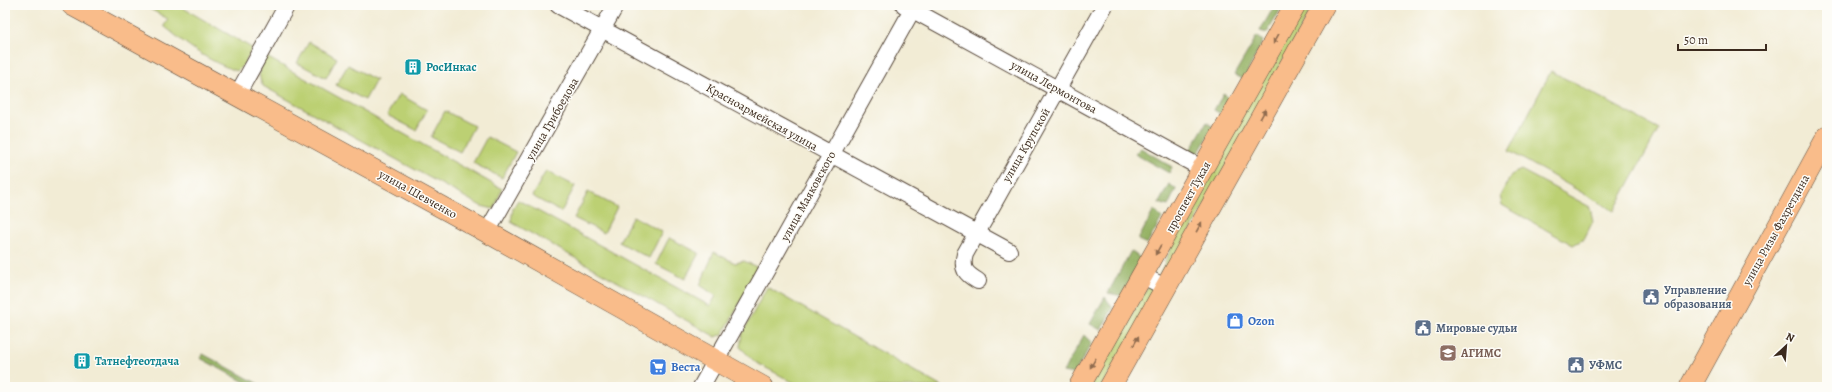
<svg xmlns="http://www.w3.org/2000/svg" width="1832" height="392" font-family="Alegreya,serif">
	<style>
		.green { fill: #bcd073; stroke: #7c7d48 }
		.forest { fill: #95b265; stroke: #686e42 }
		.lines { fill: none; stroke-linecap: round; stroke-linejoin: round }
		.minor-casing { stroke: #564739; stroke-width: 18 }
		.major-casing { stroke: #564739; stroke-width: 22 }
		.minor { stroke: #fff; stroke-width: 16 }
		.major { stroke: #f9bc8a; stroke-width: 21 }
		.oneway { fill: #906c4f }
		.labels { text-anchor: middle; stroke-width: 3; stroke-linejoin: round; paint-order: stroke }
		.culture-label { font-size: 12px; font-weight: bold; fill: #0d838f; stroke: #fdfcf7; text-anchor: start }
		.street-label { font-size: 12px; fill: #3b2a1e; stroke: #fdfcf7 }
		.service-label { font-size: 12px; font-weight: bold; fill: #4e5e75; stroke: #fdfcf7; text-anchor: start }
		.shop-label { font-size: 12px; font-weight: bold; fill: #366cbe; stroke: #fdfcf7; text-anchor: start }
		.education-label { font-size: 12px; font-weight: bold; fill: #785e54; stroke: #fdfcf7; text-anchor: start }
	</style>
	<rect width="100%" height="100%" fill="#fdfcf7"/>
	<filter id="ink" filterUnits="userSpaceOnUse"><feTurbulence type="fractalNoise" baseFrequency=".025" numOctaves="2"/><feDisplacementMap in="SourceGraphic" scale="8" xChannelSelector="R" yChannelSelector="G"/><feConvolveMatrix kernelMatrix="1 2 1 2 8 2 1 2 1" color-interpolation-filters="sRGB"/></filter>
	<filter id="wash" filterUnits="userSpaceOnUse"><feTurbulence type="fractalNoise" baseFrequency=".012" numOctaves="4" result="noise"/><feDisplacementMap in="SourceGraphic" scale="16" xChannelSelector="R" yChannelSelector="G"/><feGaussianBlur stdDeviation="0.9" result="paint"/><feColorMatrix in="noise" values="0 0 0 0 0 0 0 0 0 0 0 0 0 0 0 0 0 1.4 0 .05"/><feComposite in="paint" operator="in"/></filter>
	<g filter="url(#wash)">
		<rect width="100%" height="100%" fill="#f2ecd5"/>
		<!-- green -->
		<path class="green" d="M143,5H178L252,48L246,62L237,71C207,61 188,46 164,26L168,19Z
			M1300,5H1313L1164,280L1159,277L1194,192Z
			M309,42L337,58L326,78L297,63Z
			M265,56L502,189L494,209L481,206L263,86C257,75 259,67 265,56Z
			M348,65L376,80L365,100L336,85Z
			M1551,71L1659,129L1614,211L1509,151Z
			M399,94L427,110L416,130L387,115Z
			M445,111L474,126L460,152L431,137Z
			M487,137L516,152L502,178L473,163Z
			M1521,170L1590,207L1593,221L1584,239L1573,245L1502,205L1500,196L1511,175Z
			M546,171L575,186L561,212L532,196Z
			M588,192L617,207L604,233L574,218Z
			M518,200L710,306L716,296L700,285L714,252L735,263L744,261L759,268L723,334L716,337L511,222L513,208Z
			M633,216L662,232L649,258L619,242Z
			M669,238L699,253L685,279L656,264Z
			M1148,286L1158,292L1101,387H1089Z
			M767,287L942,387H802L755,362L740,347L742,334Z"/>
		<!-- forest -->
		<path class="forest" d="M1275,5H1283L1267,33L1260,31Z
			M1257,36L1263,41L1244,79L1234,75Z
			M1224,93L1229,100L1221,114L1214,110Z
			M1207,122L1213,127L1197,156L1189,152Z
			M1141,148L1172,167L1169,173L1135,154Z
			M1169,184L1176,189L1168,206L1159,203Z
			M1154,210L1162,218L1147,244L1138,240Z
			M1131,251L1141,259L1122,296L1108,293Z
			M1105,297L1113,308L1101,330L1090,324Z
			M1084,335L1092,343L1074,374L1063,372Z
			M203,354L264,387H254L200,358Z"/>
	</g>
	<g filter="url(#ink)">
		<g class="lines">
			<!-- minor casing -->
			<g class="minor-casing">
				<path id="minor" d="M558,5L1009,251
					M904,5L1203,169
					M237,95L287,5
					M487,232L616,5
					M1143,276L1165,287
					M978,281C966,274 961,269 965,254L1105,5
					M701,387L915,5"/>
			</g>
			<!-- major casing -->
			<g class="major-casing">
				<path id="major" d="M72,5L487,232L763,387
					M1079,387L1295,5
					M1110,387L1324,5
					M1690,387L1827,137"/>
			</g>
			<!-- minor -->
			<use href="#minor" class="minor"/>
			<!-- major -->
			<use href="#major" class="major"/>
		</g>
		<!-- one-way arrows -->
		<defs><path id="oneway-solid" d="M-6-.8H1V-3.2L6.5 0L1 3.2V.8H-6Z"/></defs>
		<g class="oneway">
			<use href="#oneway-solid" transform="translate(1276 39) rotate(119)"/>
			<use href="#oneway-solid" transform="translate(1263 114) rotate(-61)"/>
			<use href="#oneway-solid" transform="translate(1199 227) rotate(-61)"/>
			<use href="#oneway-solid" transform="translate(1158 250) rotate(119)"/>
			<use href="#oneway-solid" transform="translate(1136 341) rotate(-62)"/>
			<use href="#oneway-solid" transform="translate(1093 363) rotate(120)"/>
		</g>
	</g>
	<!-- icons -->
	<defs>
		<g id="building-square" transform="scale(0.9)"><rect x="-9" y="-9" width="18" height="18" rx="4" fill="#0f9aa8" stroke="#fdfcf7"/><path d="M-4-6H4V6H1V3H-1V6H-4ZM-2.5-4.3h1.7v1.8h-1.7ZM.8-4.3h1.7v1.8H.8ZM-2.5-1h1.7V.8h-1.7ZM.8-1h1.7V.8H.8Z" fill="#fff"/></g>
		<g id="civic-square" transform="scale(0.9)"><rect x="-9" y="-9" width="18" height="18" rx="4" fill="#5c6f8a" stroke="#fdfcf7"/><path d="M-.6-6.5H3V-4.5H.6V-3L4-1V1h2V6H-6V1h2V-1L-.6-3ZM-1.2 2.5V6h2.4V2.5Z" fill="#fff"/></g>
		<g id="shop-square" transform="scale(0.9)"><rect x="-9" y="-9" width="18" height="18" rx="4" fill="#3f7fe0" stroke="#fdfcf7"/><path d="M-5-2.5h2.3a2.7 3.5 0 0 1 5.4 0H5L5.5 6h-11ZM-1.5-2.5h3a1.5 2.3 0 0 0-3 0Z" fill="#fff"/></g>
		<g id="university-square" transform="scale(0.9)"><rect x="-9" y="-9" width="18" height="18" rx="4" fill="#8d6e63" stroke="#fdfcf7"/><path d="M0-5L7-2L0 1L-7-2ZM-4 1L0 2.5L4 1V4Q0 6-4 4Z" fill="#fff"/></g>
		<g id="supermarket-square" transform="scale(0.9)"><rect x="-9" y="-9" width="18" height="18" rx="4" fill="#3f7fe0" stroke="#fdfcf7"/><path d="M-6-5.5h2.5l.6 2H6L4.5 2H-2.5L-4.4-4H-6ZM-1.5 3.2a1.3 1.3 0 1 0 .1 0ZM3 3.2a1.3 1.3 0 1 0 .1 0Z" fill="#fff"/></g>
	</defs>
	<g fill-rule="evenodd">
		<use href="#building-square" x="413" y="67"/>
		<use href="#civic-square" x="1651" y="297"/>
		<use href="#shop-square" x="1235" y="321"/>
		<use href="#civic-square" x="1423" y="328"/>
		<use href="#university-square" x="1448" y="353"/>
		<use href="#building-square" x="82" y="361"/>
		<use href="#civic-square" x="1576" y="365"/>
		<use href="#supermarket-square" x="658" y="367"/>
	</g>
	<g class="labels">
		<!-- culture labels -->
		<g class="culture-label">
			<text x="426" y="71">РосИнкас</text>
			<text x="95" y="365">Татнефтеотдача</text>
		</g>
		<!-- street labels -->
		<g class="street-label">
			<text transform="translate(1054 87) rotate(29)" y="4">улица Лермонтова</text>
			<text transform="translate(762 117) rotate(29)" y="4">Красноармейская улица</text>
			<text transform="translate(552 119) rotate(-60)" y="4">улица Грибоедова</text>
			<text transform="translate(1026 145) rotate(-60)" y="4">улица Крупской</text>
			<text transform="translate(418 194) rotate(29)" y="4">улица Шевченко</text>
			<text transform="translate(808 196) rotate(-61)" y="4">улица Маяковского</text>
			<text transform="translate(1188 197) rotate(-61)" y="4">проспект Тукая</text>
			<text transform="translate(1776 230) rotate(-61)" y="4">улица Ризы Фахретдина</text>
		</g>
		<!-- service labels -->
		<g class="service-label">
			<text x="1664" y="294">Управление<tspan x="1664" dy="14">образования</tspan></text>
			<text x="1436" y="332">Мировые судьи</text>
			<text x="1589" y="369">УФМС</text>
		</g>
		<!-- shop labels -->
		<g class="shop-label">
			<text x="1248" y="325">Ozon</text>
			<text x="671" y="371">Веста</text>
		</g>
		<!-- education labels -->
		<g class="education-label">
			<text x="1461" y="357">АГИМС</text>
		</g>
	</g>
	<!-- margin -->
	<rect width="1832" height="392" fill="none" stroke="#fdfcf7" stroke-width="20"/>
	<!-- north arrow -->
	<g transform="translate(1786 346) rotate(26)" stroke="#fdfcf7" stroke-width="3" paint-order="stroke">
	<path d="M0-3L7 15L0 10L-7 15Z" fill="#3b2a1e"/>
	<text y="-6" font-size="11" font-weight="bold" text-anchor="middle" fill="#3b2a1e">N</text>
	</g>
	<!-- scale -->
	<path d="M1678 44v6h88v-6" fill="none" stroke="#3b2a1e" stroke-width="2"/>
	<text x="1684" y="44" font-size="12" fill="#3b2a1e" stroke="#fdfcf7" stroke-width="3" paint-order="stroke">50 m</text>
</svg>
